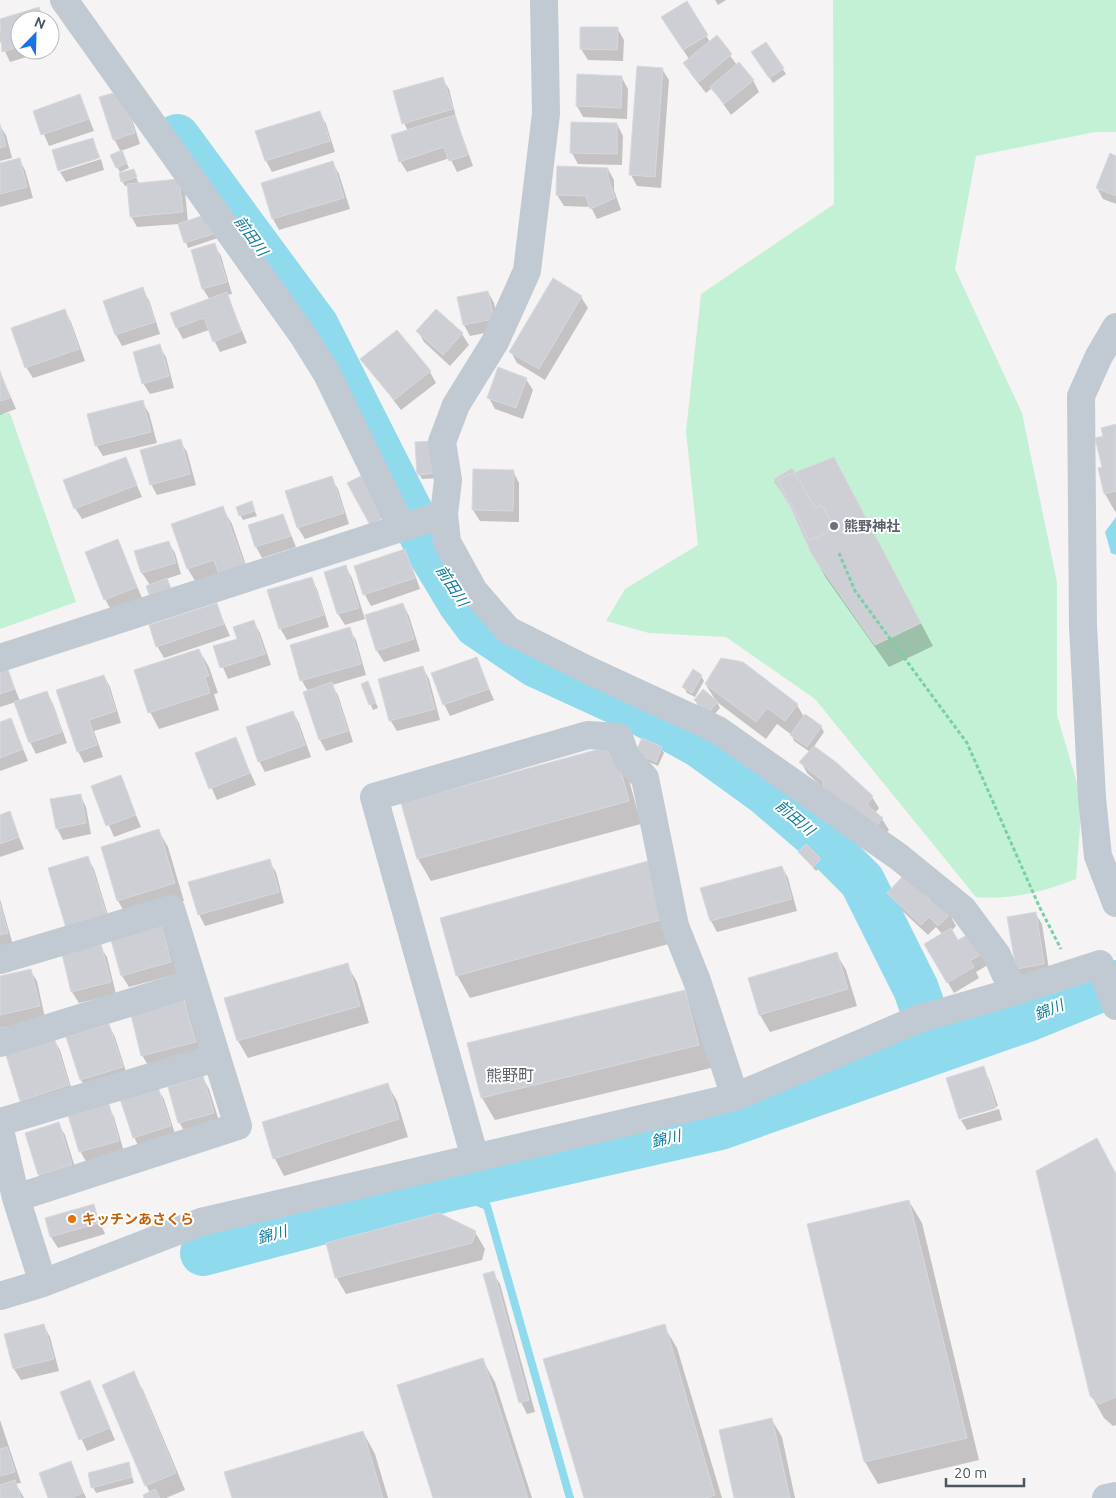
<svg xmlns="http://www.w3.org/2000/svg" width="1116" height="1498" font-family="Ubuntu,'Noto Sans JP',sans-serif">
	<style>
		.green { fill: #c3f1d5 }
		.water { fill: #90daee }
		.shadow { fill: #0003 }
		.lines { fill: none; stroke-linecap: round; stroke-linejoin: round }
		.stream { stroke: #90daee; stroke-width: 8 }
		.river { stroke: #90daee; stroke-width: 46 }
		.building { fill: #cdcfd5; stroke: #d7d9de }
		.path { stroke: #7ad0a6; stroke-width: 3; stroke-dasharray: 4 2.5; stroke-linecap: butt }
		.minor { stroke: #c1cad2; stroke-width: 28 }
		.secondary { stroke: #c1cbd6; stroke-width: 28 }
		.worship-dot { fill: #6b7280; stroke: #fff; stroke-width: 2 }
		.food-dot { fill: #e8710a; stroke: #fff; stroke-width: 2 }
		.labels { text-anchor: middle; stroke-width: 4; stroke-linejoin: round; paint-order: stroke }
		.worship-label { font-size: 14px; font-weight: bold; fill: #5b616d; stroke: #fff; text-anchor: start }
		.food-label { font-size: 14px; font-weight: bold; fill: #c56008; stroke: #fff; text-anchor: start }
		.water-label { font-size: 15px; font-style: italic; fill: #0c7c9b; stroke: #fff }
		.quarter-label { font-size: 16px; fill: #5f6368; stroke: #fff }
	</style>
	<rect width="100%" height="100%" fill="#f5f3f3"/>
	<!-- green -->
	<path class="green" d="M833,0H1116V132H1095L976,156L955,269L1022,413L1057,582V715L1082,800L1076,879C1044,892 1010,900 976,897L815,699L726,637L649,633L606,621L625,589L698,545L686,431L701,294L834,204Z
		M10,413L76,602L0,629V414Z"/>
	<!-- water -->
	<path class="water" d="M1116,517V555L1111,553L1105,532Z"/>
	<!-- shadow -->
	<path class="shadow" d="M715,0H726L718,5Z
		M686,3L710,42L716,37L737,65L753,80L759,92L731,115L712,88L706,93L691,74L684,63L689,59L669,28Z
		M38,8L45,20H20V50H50L10,62L0,41V20Z
		M581,28H617L624,40L623,61L588,60L581,49Z
		M50,37L54,49L50,50Z
		M766,44L786,74L773,83L756,57Z
		M662,69L669,80L661,188L637,186L631,175Z
		M442,78L449,89L457,121L473,166L457,172L450,158L407,172L400,161L408,131L404,123Z
		M622,78L628,89L627,119L583,117L577,106Z
		M80,96L94,131L49,146L34,111Z
		M127,103L140,144L121,151L129,168L120,172L117,167L121,152L114,139Z
		M320,113L326,124L335,152L272,172L266,161L257,132Z
		M617,124L623,136L622,165L578,164L572,153Z
		M0,126L6,135L12,158L0,161Z
		M92,139L100,157L60,169V171L53,151Z
		M1116,157V204L1103,199L1097,188Z
		M19,159L25,170L33,198L0,207V164Z
		M101,159L104,170L66,182L60,172Z
		M333,163L339,174L350,209L279,230L273,219L262,184Z
		M608,169L614,180V190L621,210L597,219L591,207L564,206L557,195Z
		M133,170L139,184L179,180L185,192L188,222L210,215L218,238L188,248L179,224L137,227L131,216L128,186H125L122,181Z
		M214,244L221,256L232,294L227,295L247,343L220,352L209,330L183,339L177,328L210,300L203,289Z
		M142,289L149,300L160,334L122,346L116,335L105,302Z
		M488,292L494,303L500,330L470,336L464,325L458,298Z
		M581,297L588,308L545,380L517,363L511,352Z
		M65,311L71,322L85,361L33,378L26,367Z
		M436,311L462,334L469,345L450,366L424,342L418,331Z
		M159,346L166,357L174,388L150,394L143,383Z
		M362,359L430,372L436,383L401,410Z
		M0,372L16,409L0,415Z
		M526,379L533,390L523,419L495,409L489,398Z
		M142,402L149,413L157,443L103,456L96,445Z
		M1116,425V513L1105,494L1099,469L1104,468V437Z
		M180,441L187,452L196,485L157,495L151,484Z
		M434,442L440,478L422,479L419,474Z
		M125,458L142,497L82,519L75,508Z
		M791,470L794,474L846,481L933,646L889,667L826,578L813,555L789,500L787,501L774,481Z
		M513,471L519,483V522L480,521L473,510Z
		M331,478L338,489L349,524L305,539L298,528Z
		M251,503L257,516L243,520L240,515Z
		M222,507L232,524L252,583L198,586L188,569Z
		M283,515L296,547L262,558L256,547L249,526Z
		M118,541L142,598L111,610L105,599Z
		M168,542L175,553L181,574L166,579L175,600L150,585L142,573L136,552Z
		M404,550L410,561L420,589L371,606L365,595L355,567Z
		M346,567L352,578L365,619L345,625L338,614L326,573Z
		M311,578L317,589L329,627L287,640L280,628Z
		M216,604L230,636L164,658L157,646Z
		M403,604L409,616L420,651L384,662L377,651Z
		M254,622L260,633L271,665L228,679L214,647L238,640Z
		M349,629L356,640L366,675L332,685L338,695L353,742L326,751L320,740L308,691L302,681L291,646Z
		M199,650L209,667L218,693L214,694L219,710L159,729L150,712Z
		M476,658L494,700L450,716L444,704Z
		M423,668L429,679L440,720L397,731L390,720Z
		M7,669L20,701L47,692L53,704L67,743L36,754L30,742L16,702L0,707V671Z
		M104,676L110,687L121,723L94,731L103,757L84,763L78,751Z
		M701,676L704,681L695,697L687,693L684,687Z
		M368,683L378,708L373,710L362,684Z
		M706,685L797,705L804,717L821,727L824,732L813,748L872,797L879,808L875,813L882,819L889,830L880,840L807,773L801,762L810,752L794,741L792,735L777,724L766,739L717,702L720,708L712,717L698,706L695,700L716,701Z
		M293,712L299,723L311,757L265,772L259,761Z
		M11,720L28,761L0,771V723Z
		M235,739L256,785L217,800L196,754Z
		M661,748L664,753L658,766L640,758Z
		M626,769L641,824L431,881L418,859L403,804Z
		M120,777L141,827L114,837L93,787Z
		M80,795L86,807L91,834L63,840L57,828Z
		M9,813L24,849L0,857V816Z
		M158,830L168,847L184,901L128,918L118,901L102,847Z
		M800,853L820,859L823,864L816,871Z
		M88,858L94,869L112,928L74,939Z
		M269,861L276,872L284,903L205,926L199,914Z
		M648,863L676,942L470,998L457,975Z
		M782,867L788,878L797,911L717,932L711,921L702,889Z
		M889,893L930,902L950,915L956,926L951,931L957,942L970,935L988,965L976,972L979,978L954,993L926,945L943,935L936,927L928,935L895,904Z
		M0,899L13,945L0,948Z
		M1035,913L1042,924L1050,976L1024,980L1017,969Z
		M161,927L168,939L177,974L129,987L122,976L113,941Z
		M100,946L107,957L116,994L79,1003L72,992Z
		M836,953L846,970L857,1006L770,1032L760,1015L750,979Z
		M347,965L357,982L369,1023L248,1058L238,1041Z
		M30,970L37,981L45,1018L0,1028V977Z
		M685,992L698,1014L711,1068L495,1120L482,1098Z
		M183,999L189,1010L201,1053L149,1067L142,1055Z
		M109,1025L115,1037L128,1078L88,1091L81,1080L68,1038Z
		M53,1038L60,1050L74,1097L27,1111L21,1100Z
		M983,1068L989,1079L998,1106L961,1118V1120L948,1079Z
		M203,1078L209,1089L220,1124L186,1134L179,1122Z
		M387,1084L397,1101L408,1137L284,1176L275,1159L263,1123Z
		M157,1088L164,1099L176,1137L140,1149L134,1137Z
		M108,1105L114,1117L124,1152L87,1163L80,1151Z
		M999,1109L1002,1120L967,1130L961,1120Z
		M58,1124L65,1135L78,1177L46,1186L39,1175L27,1134Z
		M1116,1174V1425L1113,1426L1104,1418L1091,1395Z
		M909,1201L922,1223L979,1460L878,1484L865,1462L808,1225Z
		M93,1206L105,1234L58,1248L51,1237L46,1219Z
		M475,1232L485,1249L482,1260L346,1294L336,1277Z
		M493,1273L500,1284L535,1412L527,1414L521,1402Z
		M44,1326L50,1337L59,1371L21,1380L14,1369L5,1335Z
		M664,1326L677,1348L722,1498H585Z
		M482,1359L495,1382L532,1498H435Z
		M133,1373L143,1390L185,1490L166,1498H146L150,1493L146,1485Z
		M90,1382L115,1440L87,1451L61,1393Z
		M0,1420L21,1483L16,1484L24,1498H0Z
		M772,1420L782,1437L795,1498H735Z
		M363,1432L375,1454L388,1498H233Z
		M71,1463L86,1498H49Z
		M128,1464L134,1483L96,1493L93,1487Z"/>
	<g class="lines">
		<!-- stream -->
		<path class="stream" d="M446,1189L487,1206L570,1498"/>
		<!-- river -->
		<path class="river" d="M177,137L316,326L433,557L460,602L477,625L535,664L642,713L700,745L765,792L822,841L862,881L916,989L937,1049
			M203,1253L446,1189L720,1127L1030,1018L1116,983"/>
	</g>
	<!-- building -->
	<path class="building" d="M687,1L708,35L683,50L661,17Z
		M39,7L43,20H20V46L2,52L0,19Z
		M580,27H618L617,50L580,49Z
		M717,35L732,54L699,82L683,63Z
		M766,42L784,68L769,78L751,52Z
		M739,62L754,80L724,104L710,87Z
		M637,66L663,68L655,177L629,175Z
		M577,74L622,76L621,108L576,106Z
		M443,77L453,109L402,124L393,91Z
		M121,91L135,133L113,140L99,97Z
		M80,94L89,119L41,135L33,111Z
		M320,111L330,141L265,161L255,131Z
		M455,115L468,155L449,161L444,147L399,162L391,135Z
		M571,122L617,123V154L570,153Z
		M0,124L6,146L0,148Z
		M93,138L99,158L58,171L52,150Z
		M122,150L127,163L116,168L110,155Z
		M1110,153L1116,156V196L1096,188Z
		M20,158L27,187L0,194V163Z
		M333,161L344,198L272,219L261,183Z
		M557,166L608,168V177L615,198L590,209L586,196L556,195Z
		M134,169L137,177L121,182L119,173Z
		M179,179L183,212L130,217L127,184Z
		M210,213L216,233L184,243L178,224Z
		M215,243L227,282L202,289L191,250Z
		M553,278L582,296L539,369L509,352Z
		M143,287L155,322L115,335L103,301Z
		M488,291L494,319L463,325L457,297Z
		M227,292L241,331L213,342L204,318L176,328L170,313Z
		M65,309L79,349L25,368L11,328Z
		M436,309L463,333L443,355L416,331Z
		M397,330L431,371L394,400L360,359Z
		M160,344L169,376L142,384L133,352Z
		M498,367L527,378L516,408L487,398Z
		M0,371L10,398L0,401Z
		M143,400L151,432L95,446L87,414Z
		M1116,424V491L1104,494L1098,468L1102,467L1095,438L1103,436L1101,428Z
		M181,439L190,474L150,485L140,450Z
		M435,441L437,473L417,475L415,442Z
		M126,457L137,485L74,509L63,480Z
		M834,457L921,623L875,645L812,555L778,479Z
		M792,468L815,508L821,505L833,524L827,528L829,531L815,539V537L809,540L791,503L789,505L774,479Z
		M473,469L514,470L513,511L472,510Z
		M367,473L390,514L370,525L347,483Z
		M332,476L344,513L297,528L285,491Z
		M252,501L255,511L239,516L236,507Z
		M223,506L244,565L219,574L214,560L187,569L171,524Z
		M283,514L291,536L255,547L248,525Z
		M118,539L137,587L104,600L85,552Z
		M169,541L176,563L141,573L134,551Z
		M405,549L415,578L363,595L354,566Z
		M346,565L359,608L337,614L324,572Z
		M312,577L324,615L279,629L267,590Z
		M167,578L173,594L152,602L146,586Z
		M217,603L224,624L156,647L149,625Z
		M403,603L414,639L376,651L365,615Z
		M254,620L265,654L220,668L213,646L237,639L233,627Z
		M350,627L361,664L300,681L290,645Z
		M199,649L209,676L205,677L210,693L148,713L134,670Z
		M477,657L489,689L443,705L431,673Z
		M721,658L743,662L798,704L785,721L767,708L756,722L705,684Z
		M423,666L435,709L389,721L378,679Z
		M7,667L15,689L0,694V670Z
		M693,669L702,675L692,693L682,687Z
		M104,675L116,711L89,720L97,745L77,752L56,690Z
		M368,681L376,703L369,705L361,684Z
		M332,682L348,731L319,740L303,692Z
		M703,689L718,702L708,713L694,700Z
		M47,691L62,732L29,743L14,702Z
		M293,711L305,745L258,762L246,727Z
		M805,714L822,726L807,747L790,735Z
		M11,718L23,749L0,758V722Z
		M236,737L250,773L209,789L195,753Z
		M642,738L662,747L656,762L635,753Z
		M614,745L629,801L417,859L401,803Z
		M814,746L837,763L873,796L867,805L883,818L874,829L823,787V781L799,762Z
		M121,775L136,815L106,826L91,786Z
		M81,794L86,823L56,829L50,799Z
		M10,811L19,837L0,844V815Z
		M159,829L175,883L117,901L101,847Z
		M806,844L821,859L813,867L798,852Z
		M88,856L107,916L66,928L48,868Z
		M270,859L279,892L198,915L188,882Z
		M648,861L664,919L456,976L440,918Z
		M782,866L792,899L710,921L700,888Z
		M904,875L930,901L934,897L951,914L938,926L929,917L921,925L887,893Z
		M0,904L8,933L0,935Z
		M1036,912L1044,964L1016,969L1007,917Z
		M162,926L171,962L121,976L111,940Z
		M951,928L958,940L971,933L983,953L970,961L974,967L947,983L924,944Z
		M101,944L111,982L71,992L62,954Z
		M837,952L848,989L759,1015L748,978Z
		M348,963L360,1006L237,1041L224,998Z
		M31,969L40,1006L0,1015V976Z
		M685,990L699,1045L481,1098L467,1043Z
		M183,998L196,1042L141,1056L130,1011Z
		M109,1024L123,1067L80,1080L66,1037Z
		M54,1037L69,1085L20,1101L5,1052Z
		M984,1066L996,1108L959,1119L946,1078Z
		M203,1076L214,1113L178,1123L168,1087Z
		M388,1083L399,1119L273,1159L262,1122Z
		M158,1087L171,1126L133,1138L120,1099Z
		M109,1104L119,1141L79,1152L68,1115Z
		M59,1122L72,1165L38,1175L25,1133Z
		M1097,1138L1116,1174V1397L1099,1404L1090,1396L1036,1171Z
		M909,1200L967,1438L864,1462L807,1224Z
		M94,1204L99,1223L50,1237L45,1218Z
		M439,1213L476,1231L472,1243L335,1278L326,1243Z
		M494,1271L529,1400L519,1403L483,1274Z
		M44,1324L54,1359L13,1369L4,1334Z
		M665,1324L715,1495L705,1498H584L543,1359Z
		M483,1358L528,1498H433L397,1385Z
		M134,1371L176,1473L145,1486L102,1385Z
		M90,1380L110,1428L79,1440L60,1392Z
		M772,1418L790,1498H734L719,1430Z
		M363,1431L383,1498H232L224,1472Z
		M7,1447L15,1472L0,1476V1449Z
		M71,1461L83,1493L71,1498H48L39,1473Z
		M129,1462L132,1477L91,1488L88,1473Z
		M15,1480L21,1498H0V1485Z
		M155,1489L160,1498H144L143,1495Z"/>
	<g class="lines">
		<!-- path -->
		<path class="path" d="M839,553L855,591L967,743L1039,906L1061,949"/>
		<!-- minor -->
		<path class="minor" d="M64,0L304,337L327,374L401,526
			M544,0L546,114L527,271L495,342L456,405L442,442L448,480L444,514L447,542L474,591L508,630L590,671L718,730L899,857L963,909L997,955L1013,992
			M1116,327L1099,356L1081,396L1083,626L1092,798L1098,856L1116,903
			M0,658L444,514
			M0,960L171,909L238,1126L16,1198
			M0,1043L193,983
			M0,1122L215,1058
			M0,1130L16,1198L43,1283
			M475,1158L374,797L588,735L619,737L626,757L645,778L675,926L697,981L735,1097
			M0,1296L43,1283L201,1222L735,1097L918,1019L1013,992L1100,964L1116,1006"/>
		<!-- secondary -->
		<path class="secondary" d="M1106,1498L1116,1496"/>
	</g>
	<!-- markers -->
	<circle class="worship-dot" cx="834" cy="526" r="5"/>
	<circle class="food-dot" cx="72" cy="1219" r="5"/>
	<g class="labels">
		<!-- worship labels -->
		<g class="worship-label">
			<text x="844" y="531">熊野神社</text>
		</g>
		<!-- food labels -->
		<g class="food-label">
			<text x="82" y="1224">キッチンあさくら</text>
		</g>
		<!-- water labels -->
		<g class="water-label">
			<text transform="translate(251 236) rotate(54)" y="5">前田川</text>
			<text transform="translate(452 586) rotate(57)" y="5">前田川</text>
			<text transform="translate(795 818) rotate(40)" y="5">前田川</text>
			<text transform="translate(1049 1010) rotate(-22)" y="5">錦川</text>
			<text transform="translate(666 1139) rotate(-13)" y="5">錦川</text>
			<text transform="translate(272 1235) rotate(-15)" y="5">錦川</text>
		</g>
		<!-- quarter labels -->
		<g class="quarter-label">
			<text x="510" y="1081">熊野町</text>
		</g>
	</g>
	<!-- north arrow -->
	<g transform="translate(35 35) rotate(23)"><circle r="24" fill="#ffffff" stroke="#b7bbc0"/>
	<path d="M0-4L9 19L0 12L-9 19Z" fill="#1a73e8"/>
	<text y="-8" font-size="14" font-weight="bold" text-anchor="middle" fill="#4a5661">N</text>
	</g>
	<!-- scale -->
	<path d="M946 1478v8h78v-8" fill="none" stroke="#4a5661" stroke-width="2.5"/>
	<text x="954" y="1478" font-size="15" fill="#4a5661" stroke="#ffffff" stroke-width="4" paint-order="stroke">20 m</text>
</svg>
